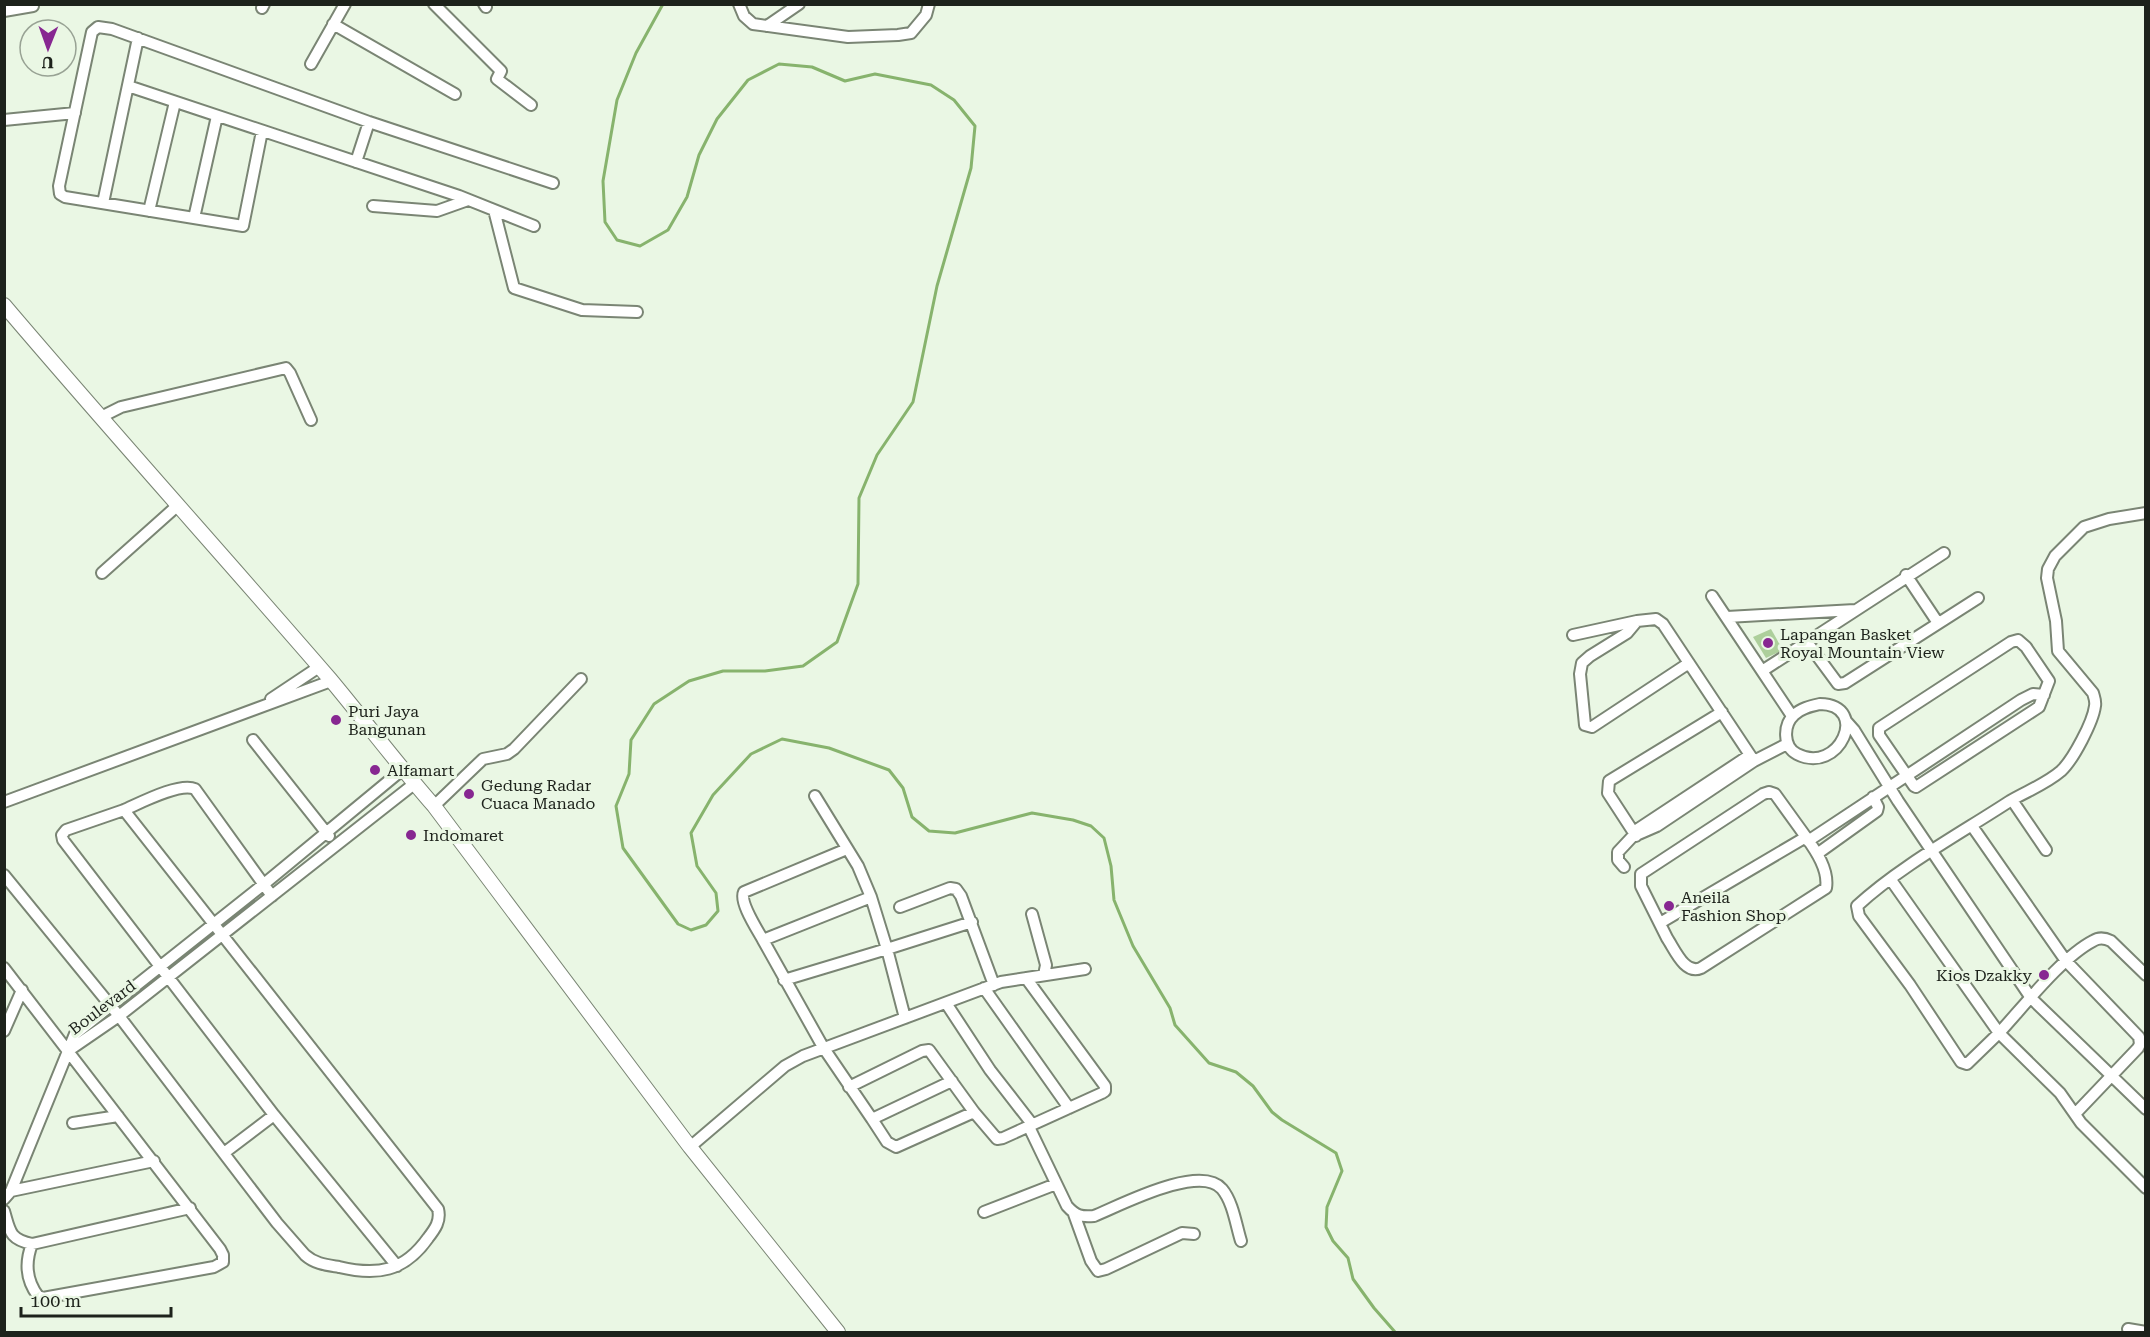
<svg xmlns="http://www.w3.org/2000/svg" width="2150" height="1337" font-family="'Roboto Serif',serif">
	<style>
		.green { fill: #adcf9b }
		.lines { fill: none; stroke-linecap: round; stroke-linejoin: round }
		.stream { stroke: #87b36d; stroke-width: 3 }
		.street-casing { stroke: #7a8574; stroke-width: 14 }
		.secondary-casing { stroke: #7a8574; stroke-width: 16 }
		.street { stroke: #fff; stroke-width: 10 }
		.secondary { stroke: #fff; stroke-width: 14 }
		.poi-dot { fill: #872791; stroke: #eaf7e4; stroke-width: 2 }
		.labels { text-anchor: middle; stroke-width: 6; stroke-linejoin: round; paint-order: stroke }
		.poi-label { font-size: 16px; fill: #1d221b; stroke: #eaf7e4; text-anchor: start }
		.street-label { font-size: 16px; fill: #1d221b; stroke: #eaf7e4 }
	</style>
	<rect width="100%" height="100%" fill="#eaf7e4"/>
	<!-- green -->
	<path class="green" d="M1771,629L1783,650L1766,658L1753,637Z"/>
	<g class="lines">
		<!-- stream -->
		<path class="stream" d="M663,4L636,53L617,100L603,181L605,222L617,240L640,246L668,230L687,197L699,155L717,119L748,80L779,64L812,67L845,81L875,74L931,85L954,100L975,126L971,168L937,286L913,402L877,455L859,498L858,584L837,642L803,666L765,671H723L689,681L654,704L631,740L629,774L616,806L623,848L678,924L691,930L706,925L718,911L716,893L697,866L691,833L713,795L751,754L782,739L829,748L889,770L903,788L912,817L929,831L955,833L1032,813L1073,820L1091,826L1104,838L1111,866L1114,900L1133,946L1170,1008L1175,1025L1209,1063L1236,1072L1253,1086L1272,1112L1282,1120L1336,1153L1342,1171L1327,1207L1326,1227L1333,1241L1348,1258L1353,1279L1374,1308L1395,1332"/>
		<!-- street casing -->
		<g class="street-casing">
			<path id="street" d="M434,4L501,71L497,79L531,105
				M484,4L486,7
				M739,4L744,16L753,24L848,37L898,35L911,33L926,15L929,4
				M262,8L264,4
				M4,11L33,6
				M333,24L455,94
				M767,26L799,4
				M311,64L345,4
				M128,86L459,196L534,226
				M4,120L75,113
				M262,131L243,226L65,197L60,194L59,186L92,32L98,27L112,29L369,122L553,183
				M356,162L369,122
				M103,203L138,38
				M373,206L437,211L468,200
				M494,210L514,288L582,310L637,312
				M149,211L175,102
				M194,218L217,116
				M101,417L121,407L286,368L290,373L311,420
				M1944,553L1807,642L1838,684L1845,683L1978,598
				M102,573L177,506
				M1906,575L1938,623
				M1712,596L1762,671L1807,642
				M1727,617L1855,610
				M1573,635L1637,621
				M2018,640L2026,647L2049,681L2039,707L1916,787L1914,786L1879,735V728L2011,642Z
				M1689,663L1592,727L1585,725L1580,674L1582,663L1590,656L1627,633L1637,621L1656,619L1663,624L1754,761
				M1762,671L1792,716
				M271,699L319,667
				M1820,704C1871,705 1839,776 1797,754C1783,747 1783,725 1794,715C1801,708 1811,706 1820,704Z
				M1846,721L1854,730L1898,801L2031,998L2146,1109
				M253,740L329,836
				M2012,800L2046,850
				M4,802L331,681
				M434,806L483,759L507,754L514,749L581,679
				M124,810L66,830L62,835L63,840L274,1115L397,1266
				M1972,826L2066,961L2139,1037L2140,1044L2138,1048L2075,1114
				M1634,836L1657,826L1754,761L1787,744
				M1636,836L1608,793L1609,781L1722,712
				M1808,841L2021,700L2033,694L2044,695
				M1817,854L1877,811L1878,807L1873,797
				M1624,867L1618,860V852L1633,836L1638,829L1750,755
				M4,875L119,1016L277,1223L305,1255C315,1264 327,1265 339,1267C377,1276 404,1272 428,1238C435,1229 441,1221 438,1209L124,810C140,803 180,782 195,789L272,896
				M1891,880L1999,1033L1967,1064L1961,1062L1910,985L1859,916L1857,906C1899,867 1961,833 2010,801C2027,791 2046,784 2061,771C2073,760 2093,722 2095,706C2096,701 2094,697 2093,693L2058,651L2056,621L2047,578L2048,569L2055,556L2084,527L2109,519L2146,513
				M871,897L763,940L823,1047L872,1119L952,1081
				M900,907L950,888L956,889L961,896L994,985
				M1032,914L1046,965L1044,975
				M1660,923L1806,837L1775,794L1769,792L1763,794L1641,874V886L1667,938C1675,950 1685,975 1701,968L1826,888C1829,870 1816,851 1806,837
				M763,940C757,929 739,902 744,892L847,849
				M4,968L220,1249L223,1255V1262L214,1267L43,1298L38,1296C26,1280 25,1262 32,1244
				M2146,975L2111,941C2105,938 2099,937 2093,941C2062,957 2024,1006 1999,1033L2060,1093L2081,1123L2146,1188
				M784,980L887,949L871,897L858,866L815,796
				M984,988L1069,1108
				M946,1003L990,1070L1032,1124
				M905,1018L887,949L972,922
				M4,1031L22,990
				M68,1051L119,1016L414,784
				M849,1087L922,1051L929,1050L974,1112L997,1139L1003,1138L1102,1093L1105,1091V1086L1026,978
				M872,1119L887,1142L896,1147L974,1112
				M73,1123L118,1116
				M1029,1127L1067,1206C1076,1216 1081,1217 1094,1216C1119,1206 1200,1163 1222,1189C1233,1202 1236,1225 1241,1241
				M690,1147L785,1066L803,1056L1001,982L1085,969
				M224,1153L274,1115
				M11,1191L154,1161
				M4,1199L11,1191L75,1034L264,884L402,770
				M4,1211C10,1231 9,1239 32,1244L190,1208
				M984,1212L1056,1184
				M1074,1214L1091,1261L1098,1271L1106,1269L1182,1233L1194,1234
				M2128,1329L2146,1332"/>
		</g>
		<!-- secondary casing -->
		<g class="secondary-casing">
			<path id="secondary" d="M4,305C111,431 222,554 330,679C365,721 398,765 434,806L690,1147L838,1332"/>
		</g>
		<!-- street -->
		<use href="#street" class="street"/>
		<!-- secondary -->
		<use href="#secondary" class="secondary"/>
	</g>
	<!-- markers -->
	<g class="poi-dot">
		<circle cx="1768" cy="643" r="6"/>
		<circle cx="336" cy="720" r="6"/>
		<circle cx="375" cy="770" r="6"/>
		<circle cx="469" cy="794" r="6"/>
		<circle cx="411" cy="835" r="6"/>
		<circle cx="1669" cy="906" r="6"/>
		<circle cx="2044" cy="975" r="6"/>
	</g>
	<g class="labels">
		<!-- poi labels -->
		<g class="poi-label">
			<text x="1780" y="640">Lapangan Basket<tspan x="1780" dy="18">Royal Mountain View</tspan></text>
			<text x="348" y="717">Puri Jaya<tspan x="348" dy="18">Bangunan</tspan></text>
			<text x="387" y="776">Alfamart</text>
			<text x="481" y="791">Gedung Radar<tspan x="481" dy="18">Cuaca Manado</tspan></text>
			<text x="423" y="841">Indomaret</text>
			<text x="1681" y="903">Aneila<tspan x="1681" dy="18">Fashion Shop</tspan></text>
			<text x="2032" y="981" text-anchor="end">Kios Dzakky</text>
		</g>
		<!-- street labels -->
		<g class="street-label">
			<text transform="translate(102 1007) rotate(-37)" y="6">Boulevard</text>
		</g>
	</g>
	<!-- border -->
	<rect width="2150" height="1337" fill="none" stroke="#1d221b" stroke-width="12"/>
	<!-- north arrow -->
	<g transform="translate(48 48) rotate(181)"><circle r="28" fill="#eaf7e4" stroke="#98a294" stroke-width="1.5"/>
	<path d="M0-4.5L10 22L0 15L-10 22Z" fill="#872791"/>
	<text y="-9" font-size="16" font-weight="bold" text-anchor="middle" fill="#1d221b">U</text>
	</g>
	<!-- scale -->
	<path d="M21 1307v9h150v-9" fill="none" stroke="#1d221b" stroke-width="3"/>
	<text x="30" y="1307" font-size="18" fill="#1d221b" stroke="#eaf7e4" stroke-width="4.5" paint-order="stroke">100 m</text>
</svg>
